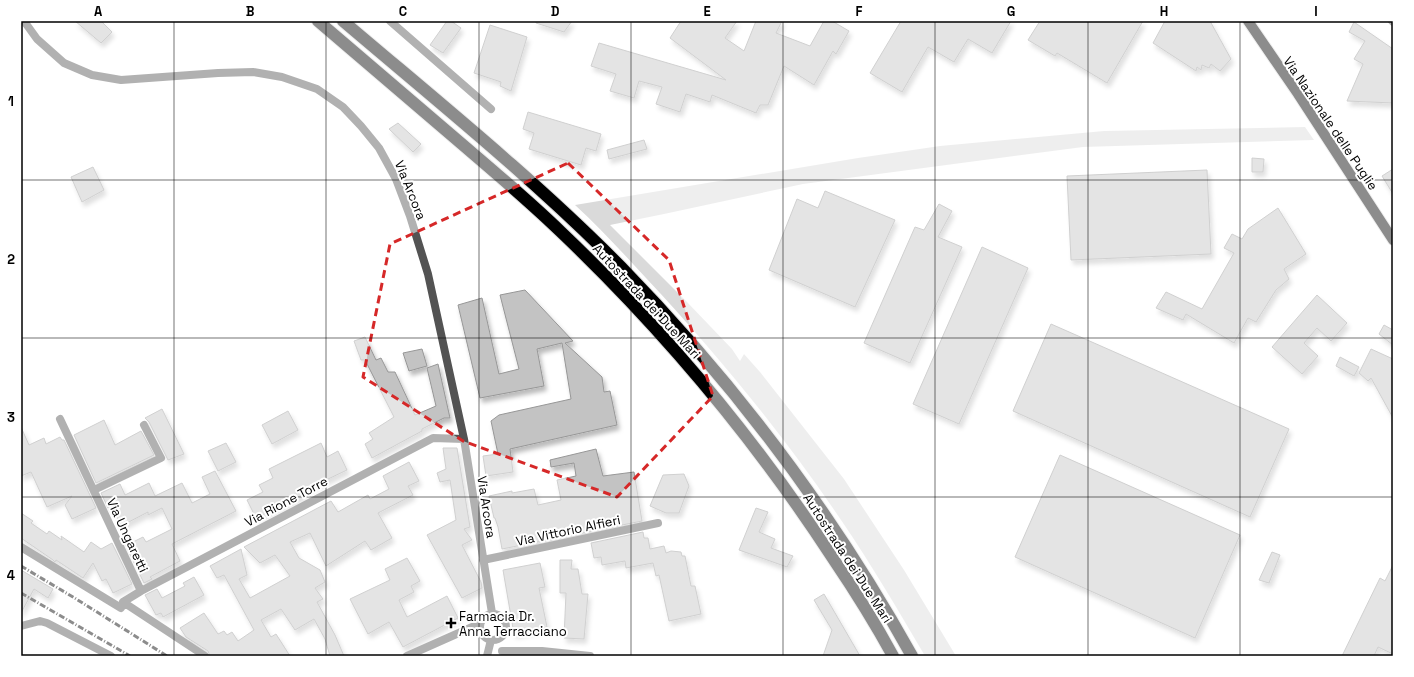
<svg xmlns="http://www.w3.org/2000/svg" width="1414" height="677" font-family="'Space Grotesk',sans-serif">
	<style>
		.green { fill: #dadada }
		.building { fill: #c3c3c3; stroke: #979797; filter: url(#shadow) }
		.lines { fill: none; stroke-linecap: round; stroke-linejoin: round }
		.primary-casing { stroke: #dbdbdb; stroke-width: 12 }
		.motorway-casing { stroke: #dbdbdb; stroke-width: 14 }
		.minor { stroke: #535353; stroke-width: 8 }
		.primary { stroke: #000; stroke-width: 10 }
		.motorway { stroke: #000; stroke-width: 12 }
		.rail { stroke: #000; stroke-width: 3; stroke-dasharray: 6 2 1 2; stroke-linecap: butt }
		.marked { fill: none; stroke: #d62828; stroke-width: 3; stroke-dasharray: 8 5; stroke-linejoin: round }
		.grid { fill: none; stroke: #000; stroke-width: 1; stroke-opacity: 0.55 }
		.poi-dot { fill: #000; stroke: #fff; stroke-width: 1.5 }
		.labels { text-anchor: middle; stroke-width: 4; stroke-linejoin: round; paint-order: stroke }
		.street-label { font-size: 13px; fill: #000; stroke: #fff }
		.poi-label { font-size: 13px; fill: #000; stroke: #fff; text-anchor: start }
		.neatline { fill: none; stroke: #000; stroke-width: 1.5 }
		.grid-label { font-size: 13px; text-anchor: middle; font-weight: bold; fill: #000 }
	</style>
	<defs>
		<filter id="shadow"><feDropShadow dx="2.5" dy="4.5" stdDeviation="2" flood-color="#0004"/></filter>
	</defs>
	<rect width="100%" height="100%" fill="#fff"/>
	<!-- green -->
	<path class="green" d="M1305,127L1314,140L1083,147L803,184L664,214L610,225L687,302L732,349L740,361L744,354L760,372L844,479L904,570L956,656H925C898,610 871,564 841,520C783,434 717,354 646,278C623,253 600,228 575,205L858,158L940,146L1104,131Z"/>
	<!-- building -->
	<path class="building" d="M75,21H101L112,32L101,43Z
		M447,21H451L461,28L443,53L430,45Z
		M536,21H572L564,32L536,23Z
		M681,21H737L725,38L744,51L756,21H782L776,33L810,46L824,21H832L849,31L836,54L833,51L814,85L784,66L768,105H760L756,113L712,95L710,102L686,94L680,112L656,104L662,87L639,81L634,98L610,91L616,74L591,66L599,43L726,80L670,38Z
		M901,21H1011L992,53L968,39L954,62L928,47L902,92L870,73Z
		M1040,21H1143L1107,83L1057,53L1055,56L1028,40Z
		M1165,21H1210L1231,59L1220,71L1211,64L1209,68L1202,65L1201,70L1197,67L1196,71L1153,43Z
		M1354,22L1393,49V103L1347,101L1363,64L1354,59L1365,41L1349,32Z
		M490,25L527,37L511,91L500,86L501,82L474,73Z
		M528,112L601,134L596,151L586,148L581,165L529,149L534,133L523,129Z
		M398,123L421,144L413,152L389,129Z
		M644,140L647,149L609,159L607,150Z
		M1252,158L1264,159L1263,172H1252Z
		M93,167L104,190L82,202L71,177Z
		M1393,169V194L1382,176Z
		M1207,170L1211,254L1071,260L1067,176Z
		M825,191L895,220L855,307L769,270L797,199L818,208Z
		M939,204L952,211L938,237L962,247L910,363L864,343L915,227L924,230Z
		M1278,208L1306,254L1284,269L1289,279L1276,290L1256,322L1248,318L1234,343L1186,314L1183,320L1156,308L1166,292L1202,309L1234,253L1224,248L1232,234L1242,239L1248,229Z
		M982,247L1028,268L959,424L913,404Z
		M525,290L573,341L565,343L602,377L604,392L610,391L617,425L510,449L513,472L486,476L483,456L498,454L491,421L499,415L571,399L562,343L537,349L544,386L480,398L458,305L482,298L499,374L519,369L500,295Z
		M1317,295L1347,323L1331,341L1317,328L1304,343L1318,356L1302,374L1272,347Z
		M1051,324L1289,429L1250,517L1013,411Z
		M1384,325L1393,330V345L1379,334Z
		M365,337L376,360L381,358L388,372H395L415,415L436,406L427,368L438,364L450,418H444L422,429V431L372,458L365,444L373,439L369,433L394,417L365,360H361L354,341Z
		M422,349L427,366L409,371L403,353Z
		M1371,349L1393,359V418L1371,378L1368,381L1359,373Z
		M1340,357L1359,367L1354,376L1336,366Z
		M162,409L184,454L168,460L149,422L145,418Z
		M288,411L298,430L272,444L262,425Z
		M104,420L115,445L141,431L154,455L96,483L74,435Z
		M21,427L29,445L44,438L46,444L60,437L62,440H64L96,508L72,519L65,505L72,496L47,507L31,472L21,476Z
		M226,443L236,462L218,471L208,451Z
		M321,443L327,457L338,451L347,470L303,491L304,494L256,518L247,500L263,492L259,485L273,478L269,469Z
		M443,448H457L470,527L464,529L472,540L462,545L481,582L482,588L462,598L427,535L456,520L450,480L440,482L437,473L446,469Z
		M596,449L603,476L634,472L642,521L502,549L498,527L495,518H494L489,496L512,491V493L534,489L538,505L561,500L557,480L576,476L574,463L551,467L550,460Z
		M1060,455L1240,535L1195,638L1015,557Z
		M409,462L419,481L408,486L413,495L378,513L392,538L371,550L365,541L326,566L310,533L290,542L299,558L320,570L325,582L315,588L323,599L317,602L335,635L344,656H330L325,639L314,619L295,630L281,609L261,620L271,637L276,634L290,656H210L208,651L186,637L180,628L204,613L218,634L224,631L227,635L232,632L238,641L254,630L224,575L217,578L210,566L241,549L247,575L239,579L250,598L290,576L275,555L260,563L244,547L331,501L338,512L368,495L370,499L389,489L383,476Z
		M215,471L236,511L172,544L180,561L150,577L152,579L144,583L122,538L129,535L133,542L143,537L146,542L172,529L162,508L148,515V512L121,526L112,506L108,508L101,493L120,484L125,495L149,483L155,496L182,483L192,503L210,494L202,477Z
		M684,474L689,486L679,513H666L650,506L663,475Z
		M756,508L768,512L759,532L775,539L771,548L793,556L787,567L739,550Z
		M21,513L33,521L31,523L47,534L49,531L62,540L61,536L84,552L91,542L101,549L112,543L132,584L113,593L106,579L102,581L93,563L83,578L56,560L55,562L53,560L21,538Z
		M643,532L644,538H648L650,549L664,546L666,553L671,551L681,552L682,556H685L691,586H695L701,614L669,621L659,575L656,576L653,563L626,568L625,561L602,565L601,557L594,558L591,543Z
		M1272,552L1280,555L1269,583L1259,580Z
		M407,558L420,581L411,586L414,592L399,600L407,617L447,596L458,618L403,647L389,622L368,634L350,599L390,580L385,569Z
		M560,560H572L571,569H578L582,594H588L584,639L564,638L566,593H560Z
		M540,563L545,587L539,588L547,627L514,634L503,570Z
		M1393,565V654L1378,647L1374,656H1342L1380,578L1385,581Z
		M21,570L53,589L48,598L34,589L21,613Z
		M194,577L204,595L163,617L161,613L156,615L145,595L157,589L162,598L185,586L183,583Z
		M824,594L860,656H823L832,630L814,600Z"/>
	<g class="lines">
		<!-- primary casing -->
		<g class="primary-casing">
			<path id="primary" d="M1248,21L1298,94L1393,240"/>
		</g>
		<!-- motorway casing -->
		<g class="motorway-casing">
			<path id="motorway" d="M318,21C364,60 410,100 456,139C491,169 527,199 560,231C664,330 756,440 834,560C855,591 875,623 893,656
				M343,21C437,101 534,179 621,267C734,383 833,514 912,656"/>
		</g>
		<!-- minor -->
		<path class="minor" d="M24,21L37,39L64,63L92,75L121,80L218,73L253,72L282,77L317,89L343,107L361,126L379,148L396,179L410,216L428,274L464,439L492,613
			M390,21L491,109
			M1392,21L1393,22
			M60,419L141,591
			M94,490L161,458L144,425
			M21,547L121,608L123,602
			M483,560L658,523
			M123,602L141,591L433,438L464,439
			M123,602L205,656
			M480 627a13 13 0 1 1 26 0a13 13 0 1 1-26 0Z
			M21,626L40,621L47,623L111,656
			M502,651H542L590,656
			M407,656L479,624
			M487,656L491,640"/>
		<!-- primary -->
		<use href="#primary" class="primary"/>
		<!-- motorway -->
		<use href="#motorway" class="motorway"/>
		<!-- rail -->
		<path class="rail" d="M21,566L73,597L167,656
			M21,593L130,656"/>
	</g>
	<!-- marked area -->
	<path d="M0 0H1414V677H0ZM568,163L669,260L713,396L617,497L463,441L363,377L390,244Z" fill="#fff" fill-opacity=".55" fill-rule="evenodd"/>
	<path class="marked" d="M568,163L669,260L713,396L617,497L463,441L363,377L390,244Z"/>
	<!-- grid -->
	<path class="grid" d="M174,21V656M326,21V656M479,21V656M631,21V656M783,21V656M935,21V656M1088,21V656M1240,21V656M21,180H1393M21,338H1393M21,497H1393"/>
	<!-- markers -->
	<path class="poi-dot" d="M449 617h4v4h4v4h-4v4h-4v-4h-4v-4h4z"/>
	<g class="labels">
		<!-- street labels -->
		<g class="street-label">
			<text transform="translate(1331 123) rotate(56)" y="5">Via Nazionale delle Puglie</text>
			<text transform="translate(411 190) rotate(68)" y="5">Via Arcora</text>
			<text transform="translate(647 301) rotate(47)" y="5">Autostrada dei Due Mari</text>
			<text transform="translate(286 501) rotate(-28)" y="5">Via Rione Torre</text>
			<text transform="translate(487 507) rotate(81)" y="5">Via Arcora</text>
			<text transform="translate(568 530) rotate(-12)" y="5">Via Vittorio Alfieri</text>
			<text transform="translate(128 535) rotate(65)" y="5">Via Ungaretti</text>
			<text transform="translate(848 558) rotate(57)" y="5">Autostrada dei Due Mari</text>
		</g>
		<!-- poi labels -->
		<g class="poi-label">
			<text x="459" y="621">Farmacia Dr.<tspan x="459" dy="15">Anna Terracciano</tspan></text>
		</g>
	</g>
	<!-- border -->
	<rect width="1414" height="677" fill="none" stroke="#ffffff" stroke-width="44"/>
	<rect x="22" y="22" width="1370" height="633" class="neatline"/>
	<g class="grid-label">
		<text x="98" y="16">A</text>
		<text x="250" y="16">B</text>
		<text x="403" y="16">C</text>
		<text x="555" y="16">D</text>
		<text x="707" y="16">E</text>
		<text x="859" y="16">F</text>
		<text x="1011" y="16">G</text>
		<text x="1164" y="16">H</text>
		<text x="1316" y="16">I</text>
		<text x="11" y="106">1</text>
		<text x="11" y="264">2</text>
		<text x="11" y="422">3</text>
		<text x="11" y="580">4</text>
	</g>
</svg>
